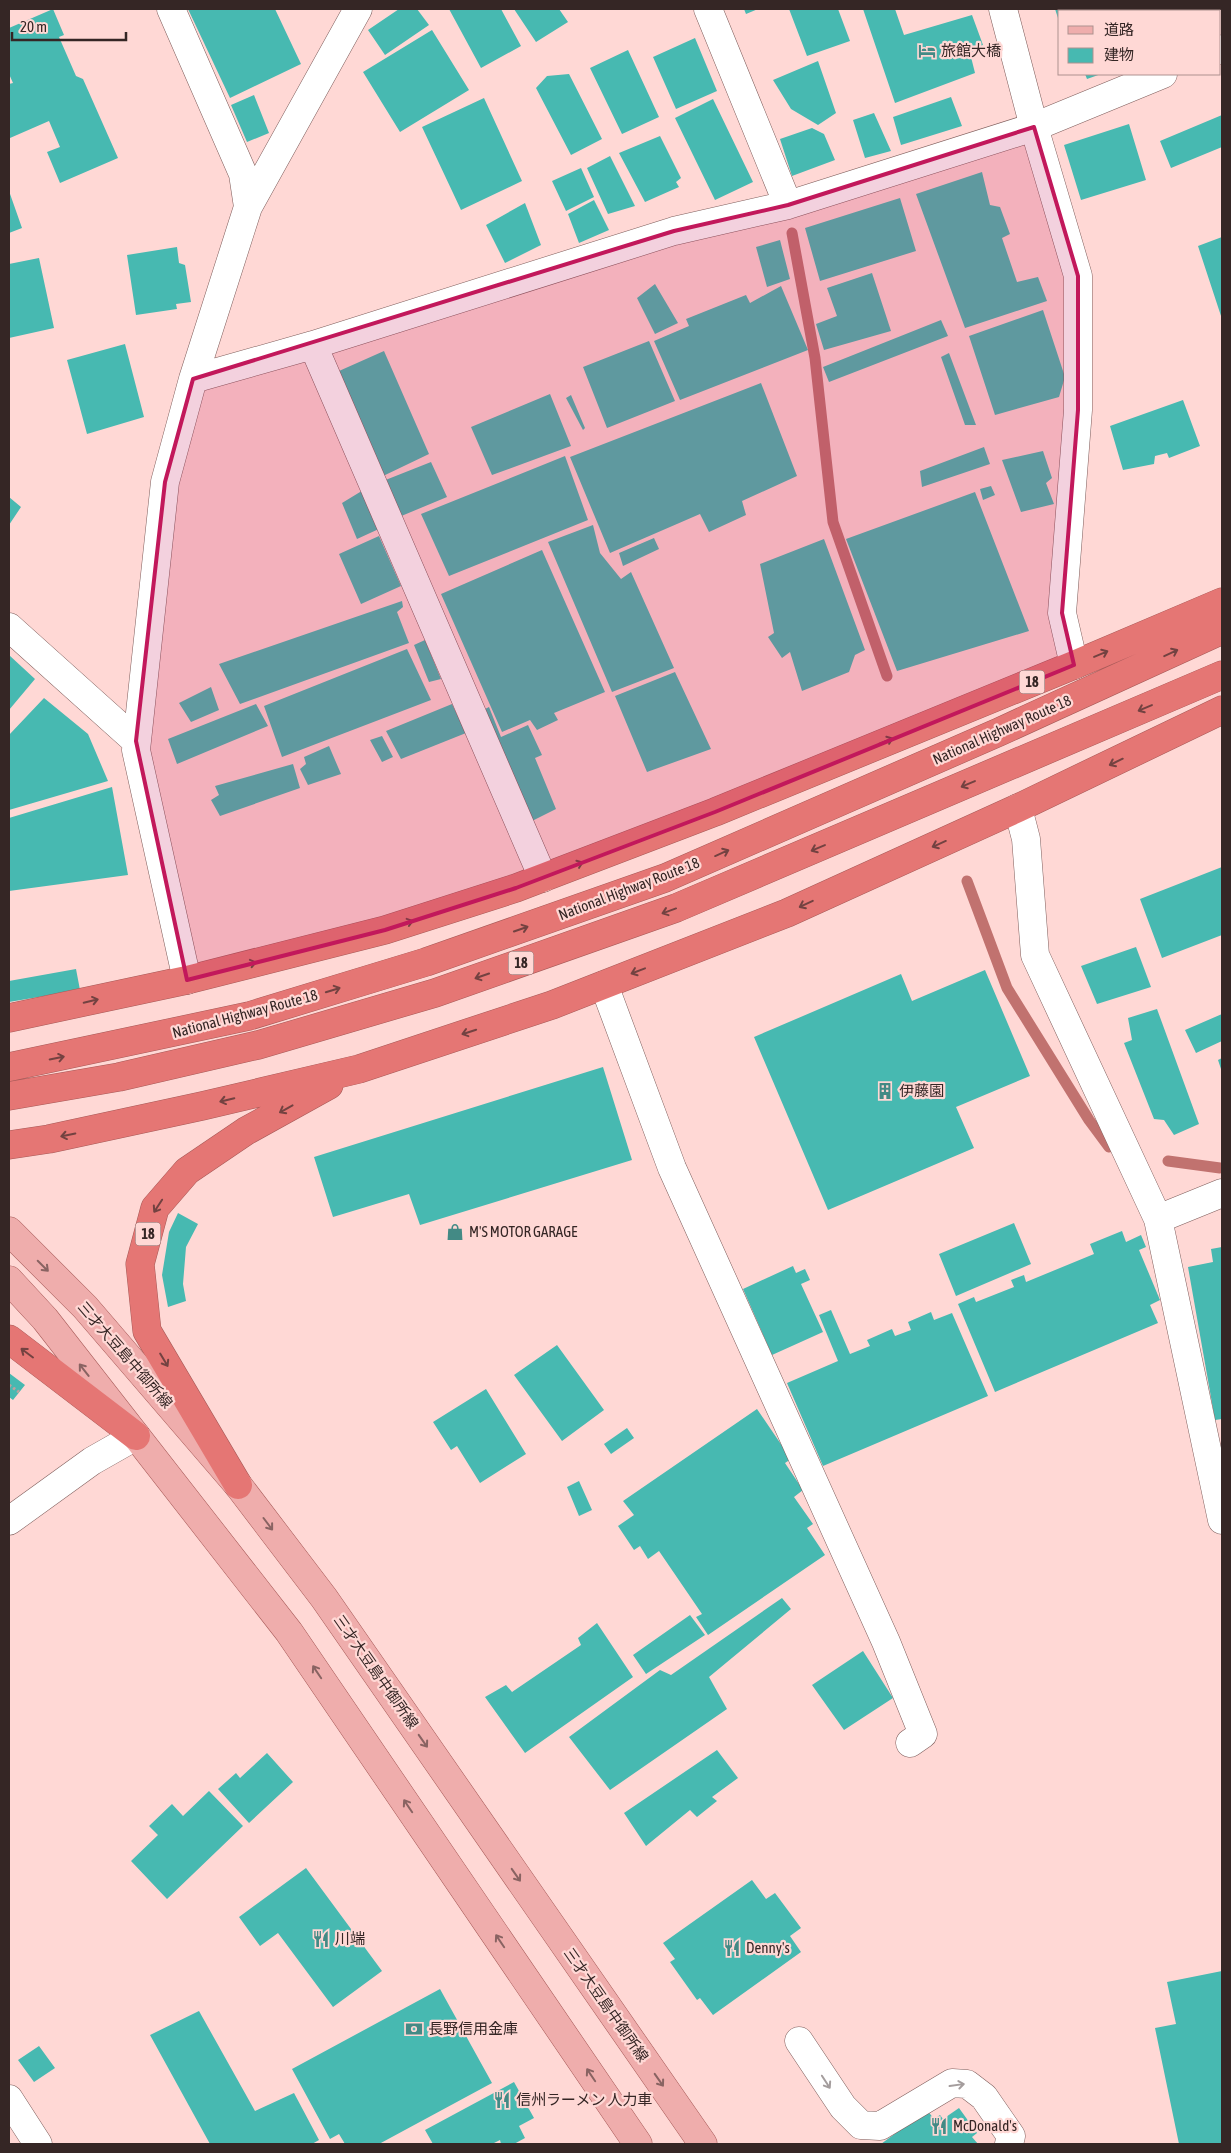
<svg xmlns="http://www.w3.org/2000/svg" width="1231" height="2153" font-family="'Asap Condensed','Noto Sans JP',sans-serif">
	<style>
		.lines { fill: none; stroke-linecap: round; stroke-linejoin: round }
		.stream { stroke: #c1726f; stroke-width: 11 }
		.building { fill: #47b9b1 }
		.minor-casing { stroke: #7f5e5c; stroke-width: 29 }
		.major-casing { stroke: #a75a58; stroke-width: 29 }
		.highway-casing { stroke: #a75a58; stroke-width: 29 }
		.path { stroke: #c0a09e; stroke-width: 3; stroke-dasharray: 2.5 2.5; stroke-linecap: butt }
		.minor { stroke: #fff; stroke-width: 28 }
		.major { stroke: #efadac; stroke-width: 28 }
		.highway { stroke: #e57674; stroke-width: 28 }
		.oneway { stroke: #734241 }
		.oneway2 { stroke: #896362 }
		.oneway3 { stroke: #a49d9d }
		.marked { fill: #c2185b; fill-opacity: 0.2; stroke: #c2185b; stroke-width: 4; stroke-linejoin: round }
		.labels { text-anchor: middle; stroke-width: 4.5; stroke-linejoin: round; paint-order: stroke }
		.shield { fill: #ffd8d5; stroke: #725b5a; stroke-width: 1 }
		.shield-label { font-size: 14px; font-weight: bold; fill: #352625 }
		.poi-label { font-size: 15px; fill: #352625; stroke: #ffd8d5; text-anchor: start }
		.street-label { font-size: 15px; fill: #352625; stroke: #ffd8d5 }
	</style>
	<rect width="100%" height="100%" fill="#ffd8d5"/>
	<g class="lines">
		<!-- stream -->
		<path class="stream" d="M792,233L815,358L833,522L887,676
			M967,881L1007,988L1089,1120L1109,1147
			M1168,1161L1220,1168"/>
	</g>
	<!-- building -->
	<path class="building" d="M53,9L64,35L59,37L76,76L83,79L118,158L60,183L47,152L60,147L49,121L10,138L9,134V84L13,83L9,74V28Z
		M188,9H275L301,64L230,98Z
		M399,9H417L429,25L385,55L368,30Z
		M449,9H501L521,46L481,68Z
		M514,9H559L568,22L536,42Z
		M744,9H758L746,14Z
		M789,9H838L850,41L807,56Z
		M863,9H895L904,35L972,15L983,45L970,53L975,73L895,103Z
		M1055,9H1103L1096,11H1060L1059,21Z
		M1118,9H1148L1149,11H1120Z
		M432,30L469,90L400,132L363,72Z
		M695,38L717,91L676,109L653,57Z
		M628,50L659,117L622,134L590,68Z
		M818,61L836,113L818,125L791,109L773,80Z
		M569,74L602,139L571,155L536,88L547,76Z
		M1085,74H1101L1087,79Z
		M254,95L269,133L247,142L231,105Z
		M951,97L962,126L901,145L893,117Z
		M484,98L522,181L461,210L422,127Z
		M713,99L753,182L715,200L675,118Z
		M874,113L891,151L865,158L853,120Z
		M1222,115V147L1171,168L1160,141Z
		M1129,124L1146,180L1081,200L1064,145Z
		M812,128L824,134L835,160L792,176L780,139Z
		M660,136L681,178L676,182L679,187L645,202L619,153Z
		M610,156L635,206L608,214L587,168Z
		M581,168L594,197L566,211L552,181Z
		M982,172L990,205L1000,207L1010,234L1002,238L1017,282L1038,277L1047,301L965,328L916,194Z
		M9,191L22,228L9,233Z
		M900,198L916,251L820,281L805,228Z
		M594,200L609,230L579,243L568,214Z
		M525,203L541,245L505,263L486,225Z
		M1222,237V319L1198,246Z
		M780,240L790,279L767,287L756,247Z
		M177,247L179,263L185,265L191,302L176,304L177,309L136,315L127,255Z
		M39,258L54,328L9,338V264Z
		M872,273L891,331L824,350L816,324L837,316L827,288Z
		M655,284L678,323L655,334L637,298Z
		M781,286L808,350L680,400L654,341L689,326L686,319L746,295L750,303Z
		M1043,310L1065,377L1059,397L995,415L969,336Z
		M941,320L948,336L829,382L823,367Z
		M649,341L675,401L607,428L583,367Z
		M125,344L144,417L87,434L67,360Z
		M384,351L429,454L381,477L339,371Z
		M949,353L976,425H965L941,357Z
		M761,383L797,476L742,501L746,515L709,532L700,514L610,553L570,457Z
		M550,394L571,446L492,475L471,427Z
		M571,395L585,428L583,430L566,398Z
		M1183,400L1200,446L1169,458L1167,453L1155,456L1154,464L1123,470L1110,426Z
		M984,447L990,464L922,487L920,471Z
		M1043,451L1052,478L1046,483L1054,504L1021,512L1002,460Z
		M565,456L588,520L449,576L421,514Z
		M431,462L447,497L399,517L383,481Z
		M991,486L995,495L983,500L980,489Z
		M365,489L381,528L357,539L342,503Z
		M975,492L1029,631L897,671L846,539Z
		M9,497L21,507L9,525Z
		M593,525L600,553L621,579L631,572L674,668L612,692L548,542Z
		M379,536L401,586L361,604L339,554Z
		M654,538L659,549L623,566L619,553Z
		M824,539L865,650L855,655L849,672L802,691L790,652L782,658L768,637L774,633L760,564Z
		M542,550L605,692L554,713L558,720L537,730L530,720L502,732L441,594Z
		M402,601L403,607L397,612L409,643L240,704L219,664Z
		M425,640L441,679L429,682L414,645Z
		M407,649L431,700L282,757L264,706Z
		M9,655L35,679L9,710Z
		M675,672L711,749L647,772L615,696Z
		M211,687L219,710L191,722L179,703Z
		M44,698L88,734L108,781L9,810V735Z
		M256,704L268,726L177,764L168,739Z
		M452,704L466,733L401,759L386,731Z
		M489,707L501,737L528,725L542,755L535,758L556,809L528,823L483,710Z
		M382,736L393,757L382,762L370,740Z
		M329,746L341,774L308,785L300,769L306,764L304,757Z
		M293,764L300,788L220,816L211,800L219,795L215,786Z
		M112,787L128,875L9,891V818Z
		M1222,867V935L1162,958L1140,899Z
		M1136,947L1151,987L1097,1004L1081,966Z
		M76,969L80,990L9,1002V981Z
		M985,970L1030,1076L956,1107L974,1148L828,1210L754,1037L901,974L912,1001Z
		M1157,1009L1199,1124L1174,1135L1164,1120L1154,1119L1124,1043L1132,1040L1128,1018Z
		M1222,1014V1041L1196,1053L1185,1030Z
		M1222,1058V1072L1218,1060Z
		M603,1067L632,1160L420,1225L409,1194L333,1217L314,1157Z
		M178,1213L198,1224L186,1247L183,1284L186,1301L168,1307L162,1275L169,1232Z
		M1014,1223L1031,1264L956,1296L939,1254Z
		M1122,1231L1126,1242L1141,1235L1146,1247L1139,1250L1160,1300L1150,1305L1158,1323L995,1392L958,1304L974,1297L976,1302L1014,1287L1011,1280L1024,1275L1026,1282L1094,1254L1090,1244Z
		M1222,1247V1419L1215,1420L1188,1267L1213,1262L1211,1249Z
		M793,1266L796,1273L805,1269L810,1280L801,1284L823,1332L772,1355L743,1289Z
		M831,1310L850,1354L870,1346L867,1340L892,1329L895,1336L911,1330L908,1322L931,1312L934,1320L952,1313L988,1396L823,1466L787,1383L838,1361L819,1315Z
		M557,1345L604,1410L562,1441L514,1375Z
		M9,1373L25,1385L13,1400L9,1397Z
		M486,1389L526,1454L480,1483L457,1446L451,1450L433,1422Z
		M757,1409L791,1459L785,1463L803,1490L794,1497L813,1524L807,1528L825,1555L708,1635L696,1617L702,1614L659,1551L648,1559L640,1546L634,1550L618,1526L634,1515L623,1501Z
		M627,1428L634,1438L611,1454L604,1444Z
		M579,1481L592,1510L579,1516L567,1487Z
		M782,1598L791,1609L709,1677L727,1709L610,1790L569,1737L660,1670L671,1675Z
		M690,1615L705,1635L646,1674L633,1655Z
		M597,1623L633,1677L525,1753L485,1697L506,1685L512,1692L581,1645L578,1638Z
		M863,1651L893,1698L844,1730L812,1685Z
		M717,1750L738,1778L712,1797L717,1801L697,1817L690,1810L646,1846L624,1813Z
		M267,1753L293,1782L249,1823L218,1789L236,1773L240,1778Z
		M209,1791L243,1826L167,1899L131,1861L158,1835L149,1826L172,1804L183,1816Z
		M306,1868L382,1971L333,2007L278,1933L260,1946L239,1917Z
		M752,1880L766,1899L775,1893L801,1928L790,1936L801,1952L713,2015L700,1998L697,2000L670,1962L675,1959L663,1943Z
		M1222,1971V2144H1179L1155,2028L1176,2024L1167,1982Z
		M440,1989L492,2083L379,2144H345L339,2134L330,2139L292,2069Z
		M199,2011L255,2111L294,2093L319,2140L312,2144H210L150,2035Z
		M39,2046L55,2068L34,2082L18,2060Z
		M514,2082L534,2118L519,2126L525,2138L514,2144H501L500,2140L492,2144H433L425,2130Z
		M959,2108L977,2133L972,2137L978,2144H881L927,2110L934,2119L940,2115L943,2119Z"/>
	<g class="lines">
		<!-- minor casing -->
		<g class="minor-casing">
			<path id="minor" d="M171,9L243,174L248,207
				M708,9L788,205
				M1003,9L1034,127L1078,276V410L1062,613L1074,665
				M1220,50L1222,49
				M313,345L543,878
				M193,379L313,345L674,231L788,205L1034,127L1163,74
				M9,627L136,741
				M1018,808L1026,839L1035,955L1158,1219L1222,1193
				M187,980L136,750L165,482L193,379L248,207L358,9
				M604,985L672,1168L886,1642L923,1734L910,1743
				M1158,1219L1222,1520
				M9,1521L92,1461L136,1436
				M799,2041L843,2107L861,2125L880,2126L952,2083L967,2084L984,2097L1011,2136L1009,2144
				M9,2099L38,2144"/>
		</g>
		<!-- major casing -->
		<g class="major-casing">
			<path id="major" d="M9,1231L85,1307L238,1485L324,1598L703,2144
				M9,1280L45,1319L289,1632L638,2144"/>
		</g>
		<!-- highway casing -->
		<g class="highway-casing">
			<path id="highway" d="M9,1018L187,980L385,930L516,888L715,812L1074,665L1222,602
				M9,1067L249,1016L426,962L665,878L999,732L1222,630
				M9,1096L119,1077L258,1045L435,993L676,908L1222,675
				M9,1145L49,1139L202,1106L359,1069L552,1005L787,913L1018,808L1222,710
				M9,1339L136,1436
				M238,1485L147,1331L140,1264L155,1208L187,1171L246,1131L329,1085"/>
		</g>
		<!-- path -->
		<path class="path" d="M9,1385L19,1392"/>
		<!-- minor -->
		<use href="#minor" class="minor"/>
		<!-- major -->
		<use href="#major" class="major"/>
		<!-- highway -->
		<use href="#highway" class="highway"/>
	</g>
	<!-- one-way arrows -->
	<defs><path id="oneway-shaft" d="M-6 0H5M1.5-3L5.5 0L1.5 3" fill="none" stroke-width="1.6" stroke-linecap="round" stroke-linejoin="round" transform="scale(1.25)"/></defs>
	<g class="oneway">
		<use href="#oneway-shaft" transform="translate(1171 653) rotate(-25)"/>
		<use href="#oneway-shaft" transform="translate(1101 654) rotate(-23)"/>
		<use href="#oneway-shaft" transform="translate(1145 708) rotate(157)"/>
		<use href="#oneway-shaft" transform="translate(886 741) rotate(-22)"/>
		<use href="#oneway-shaft" transform="translate(1116 762) rotate(154)"/>
		<use href="#oneway-shaft" transform="translate(968 784) rotate(157)"/>
		<use href="#oneway-shaft" transform="translate(939 844) rotate(156)"/>
		<use href="#oneway-shaft" transform="translate(818 848) rotate(157)"/>
		<use href="#oneway-shaft" transform="translate(722 853) rotate(-24)"/>
		<use href="#oneway-shaft" transform="translate(576 865) rotate(-21)"/>
		<use href="#oneway-shaft" transform="translate(806 904) rotate(155)"/>
		<use href="#oneway-shaft" transform="translate(669 911) rotate(160)"/>
		<use href="#oneway-shaft" transform="translate(406 923) rotate(-18)"/>
		<use href="#oneway-shaft" transform="translate(521 929) rotate(-19)"/>
		<use href="#oneway-shaft" transform="translate(249 964) rotate(-14)"/>
		<use href="#oneway-shaft" transform="translate(638 971) rotate(159)"/>
		<use href="#oneway-shaft" transform="translate(482 976) rotate(161)"/>
		<use href="#oneway-shaft" transform="translate(333 990) rotate(-17)"/>
		<use href="#oneway-shaft" transform="translate(91 1001) rotate(-13)"/>
		<use href="#oneway-shaft" transform="translate(469 1032) rotate(162)"/>
		<use href="#oneway-shaft" transform="translate(57 1058) rotate(-11)"/>
		<use href="#oneway-shaft" transform="translate(227 1100) rotate(167)"/>
		<use href="#oneway-shaft" transform="translate(286 1109) rotate(151)"/>
		<use href="#oneway-shaft" transform="translate(68 1135) rotate(168)"/>
		<use href="#oneway-shaft" transform="translate(158 1206) rotate(123)"/>
		<use href="#oneway-shaft" transform="translate(27 1353) rotate(-143)"/>
		<use href="#oneway-shaft" transform="translate(164 1360) rotate(59)"/>
	</g>
	<g class="oneway2">
		<use href="#oneway-shaft" transform="translate(43 1266) rotate(45)"/>
		<use href="#oneway-shaft" transform="translate(84 1370) rotate(-128)"/>
		<use href="#oneway-shaft" transform="translate(268 1524) rotate(53)"/>
		<use href="#oneway-shaft" transform="translate(317 1672) rotate(-124)"/>
		<use href="#oneway-shaft" transform="translate(423 1741) rotate(55)"/>
		<use href="#oneway-shaft" transform="translate(408 1806) rotate(-124)"/>
		<use href="#oneway-shaft" transform="translate(516 1875) rotate(55)"/>
		<use href="#oneway-shaft" transform="translate(500 1941) rotate(-124)"/>
		<use href="#oneway-shaft" transform="translate(591 2075) rotate(-124)"/>
		<use href="#oneway-shaft" transform="translate(659 2080) rotate(55)"/>
	</g>
	<g class="oneway3">
		<use href="#oneway-shaft" transform="translate(826 2082) rotate(57)"/>
		<use href="#oneway-shaft" transform="translate(957 2085) rotate(-8)"/>
	</g>
	<!-- marked area -->
	<path class="marked" d="M1034,127L1078,276V410L1062,613L1074,665L715,812L516,888L385,930L187,980L136,741L165,482L193,379L674,231L788,205Z"/>
	<!-- icons -->
	<defs>
		<g id="hotel-bare" transform="scale(1.35)"><path d="M-6-4.5h1.5V1H6V5H4.5V3h-9V5H-6ZM-4 0a1.8 1.8 0 1 1 3.6 0ZM.5 0V-2.5h3Q6-2.5 6 0Z" fill="#438a85" stroke="#ffd8d5" stroke-width="2.5" paint-order="stroke"/></g>
		<g id="building-bare" transform="scale(1.35)"><path d="M-4-6H4V6H1V3H-1V6H-4ZM-2.5-4.3h1.7v1.8h-1.7ZM.8-4.3h1.7v1.8H.8ZM-2.5-1h1.7V.8h-1.7ZM.8-1h1.7V.8H.8Z" fill="#438a85" stroke="#ffd8d5" stroke-width="2.5" paint-order="stroke"/></g>
		<g id="shop-bare" transform="scale(1.35)"><path d="M-5-2.5h2.3a2.7 3.5 0 0 1 5.4 0H5L5.5 6h-11ZM-1.5-2.5h3a1.5 2.3 0 0 0-3 0Z" fill="#438a85" stroke="#ffd8d5" stroke-width="2.5" paint-order="stroke"/></g>
		<g id="restaurant-bare" transform="scale(1.35)"><path d="M-5-6h1v4h1v-4h1v4h1v-4h1v5L-1.5 .5V6h-2V.5L-5-1ZM5-6V6H3V1.5H1.5Q1.5-4 5-6Z" fill="#438a85" stroke="#ffd8d5" stroke-width="2.5" paint-order="stroke"/></g>
		<g id="bank-bare" transform="scale(1.35)"><path d="M-6-4H6V4H-6ZM0-2.3a2.3 2.3 0 1 0 0 4.6a2.3 2.3 0 1 0 0-4.6Z" fill="#438a85" stroke="#ffd8d5" stroke-width="2.5" paint-order="stroke"/></g>
	</defs>
	<g fill-rule="evenodd">
		<use href="#hotel-bare" x="927" y="51"/>
		<use href="#building-bare" x="885" y="1091"/>
		<use href="#shop-bare" x="455" y="1232"/>
		<use href="#restaurant-bare" x="321" y="1939"/>
		<use href="#restaurant-bare" x="732" y="1948"/>
		<use href="#bank-bare" x="414" y="2029"/>
		<use href="#restaurant-bare" x="502" y="2100"/>
		<use href="#restaurant-bare" x="939" y="2126"/>
	</g>
	<g class="labels">
		<!-- shield labels -->
		<g class="shield">
			<rect x="1019.5" y="670.5" width="25" height="23" rx="4"/>
			<rect x="508.5" y="951.5" width="25" height="23" rx="4"/>
			<rect x="135.5" y="1222.5" width="25" height="23" rx="4"/>
		</g>
		<g class="shield-label">
			<text x="1032" y="687">18</text>
			<text x="521" y="968">18</text>
			<text x="148" y="1239">18</text>
		</g>
		<!-- poi labels -->
		<g class="poi-label">
			<text x="941" y="56">旅館大橋</text>
			<text x="899" y="1096">伊藤園</text>
			<text x="469" y="1237">M'S MOTOR GARAGE</text>
			<text x="335" y="1944">川端</text>
			<text x="746" y="1953">Denny's</text>
			<text x="428" y="2034">長野信用金庫</text>
			<text x="516" y="2105">信州ラーメン 人力車</text>
			<text x="953" y="2131">McDonald's</text>
		</g>
		<!-- street labels -->
		<g class="street-label">
			<text transform="translate(1002 730) rotate(-24)" y="5">National Highway Route 18</text>
			<text transform="translate(629 889) rotate(-21)" y="5">National Highway Route 18</text>
			<text transform="translate(245 1014) rotate(-15)" y="5">National Highway Route 18</text>
			<text transform="translate(125 1355) rotate(49)" y="5">三才大豆島中御所線</text>
			<text transform="translate(376 1672) rotate(55)" y="5">三才大豆島中御所線</text>
			<text transform="translate(606 2005) rotate(55)" y="5">三才大豆島中御所線</text>
		</g>
	</g>
	<!-- border -->
	<rect width="1231" height="2153" fill="none" stroke="#352625" stroke-width="20"/>
	<!-- legend -->
	<rect x="1058" y="10" width="162" height="65" fill="#ffd8d5" stroke="#ae918f"/>
	<rect x="1068" y="26" width="25" height="8" fill="#efadac" stroke="#ae918f"/>
	<text x="1104" y="35" font-size="15" fill="#352625">道路</text>
	<rect x="1068" y="48" width="25" height="15" fill="#47b9b1" stroke="#ae918f"/>
	<text x="1104" y="60" font-size="15" fill="#352625">建物</text>
	<!-- scale -->
	<path d="M12 32v8h114v-8" fill="none" stroke="#352625" stroke-width="2.5"/>
	<text x="20" y="32" font-size="15" fill="#352625" stroke="#ffd8d5" stroke-width="4" paint-order="stroke">20 m</text>
</svg>
